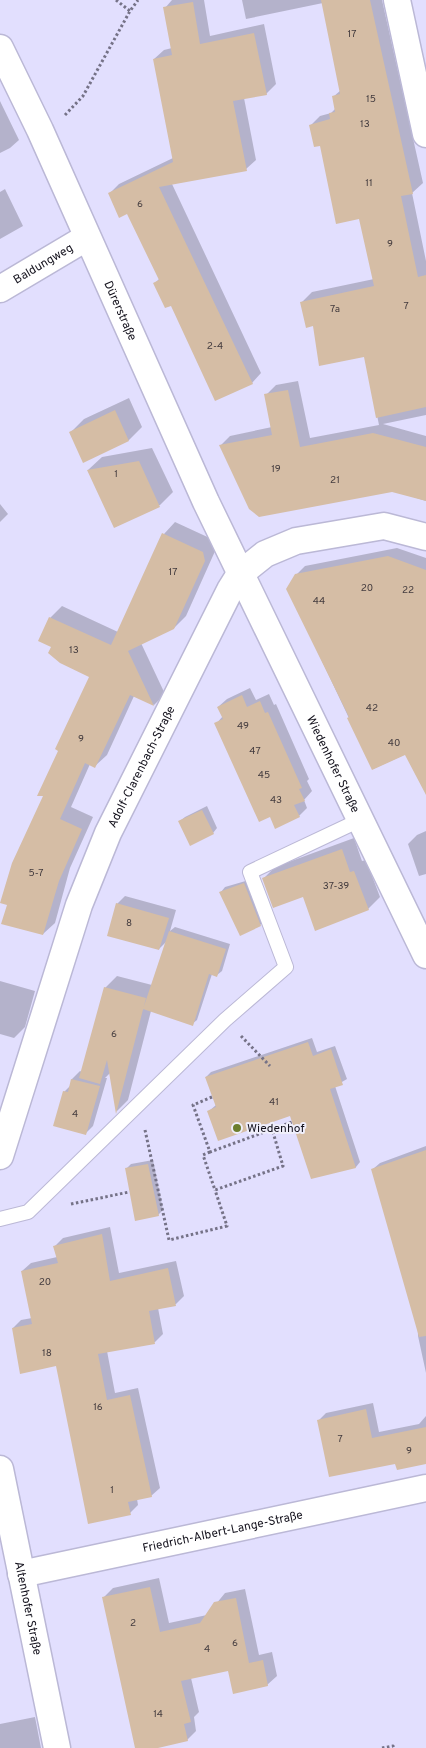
<svg xmlns="http://www.w3.org/2000/svg" width="426" height="1748" font-family="Overpass,sans-serif">
	<style>
		.shadow { fill: #0003 }
		.building { fill: #d5bda5 }
		.lines { fill: none; stroke-linecap: round; stroke-linejoin: round }
		.service-casing { stroke: #bbb8d6; stroke-width: 16 }
		.minor-casing { stroke: #bbb8d6; stroke-width: 29 }
		.path { stroke: #757287; stroke-width: 3; stroke-dasharray: 2.5 2.5; stroke-linecap: butt }
		.service { stroke: #fff; stroke-width: 14 }
		.minor { stroke: #fff; stroke-width: 26 }
		.poi-dot { fill: #6d7e2e; stroke: #f0effb; stroke-width: 2 }
		.labels { text-anchor: middle; stroke-width: 4; stroke-linejoin: round; paint-order: stroke }
		.number-label { font-size: 10px; fill: #433b3e }
		.street-label { font-size: 12px; fill: #12101b; stroke: #f0effb }
		.poi-label { font-size: 12px; fill: #12101b; stroke: #f0effb; text-anchor: start }
	</style>
	<rect width="100%" height="100%" fill="#e2dffe"/>
	<!-- shadow -->
	<path class="shadow" d="M172,0H204L210,36L264,24L276,84L266,94L244,98L256,160L246,169L172,184L261,373L252,383L171,304L155,283L160,278L128,212L110,193L119,184L173,158L154,59L164,50L172,48L165,8Z
		M242,0H382L423,183L412,193L426,261V415L383,424L426,436V501L392,490L220,446L230,436L272,427L266,395L276,385L298,381L310,438L379,425L365,356L314,325L302,302L312,292L374,279L360,218L310,126L320,116L331,113L336,108L333,97L341,90L323,3L246,19Z
		M0,101L19,140L10,148L0,153Z
		M5,189L23,226L0,239V192Z
		M129,398L142,427L129,440L84,461L70,433L84,419Z
		M152,448L173,492L160,505L115,527L88,470L102,457Z
		M0,504L8,514L0,522Z
		M175,522L214,540L216,549L186,616L174,628L141,643L165,694L154,705L134,696L107,755L95,766L90,764L71,807L93,817L70,868L55,923L43,934L44,795L91,677L52,646L50,618L62,606L118,632L164,534Z
		M397,548L426,558V765L406,754L373,769L288,589L296,575L305,566Z
		M250,688L256,700L269,694L274,705L276,704L309,779L307,781L312,791L304,800L307,808L299,816L216,724L223,716L218,707L227,699Z
		M207,806L217,828L213,833L180,821L185,817Z
		M426,831V874L419,876L408,844L417,835Z
		M354,838L362,861L366,860L380,897L368,909L304,896L263,879L275,867Z
		M249,880L265,920L260,925L221,892L225,887Z
		M125,896L176,910L170,931L175,927L230,944L222,971L217,975L212,974L197,1020L192,1024L151,1011L128,1100L117,1111L111,1072L105,1078H107L93,1126L85,1134L64,1092L71,1085L72,1079L80,1071L82,1072L105,988L117,976L152,985L167,941L159,949L117,904Z
		M0,981L35,991L25,1027L14,1038L0,1034Z
		M312,1038L317,1052L335,1046L347,1079L335,1086L360,1162L356,1167L312,1178L290,1114L209,1111L216,1105L206,1077L211,1072Z
		M426,1146V1373L418,1336L417,1304L373,1169L380,1163Z
		M153,1160L163,1210L158,1215L127,1168L131,1164Z
		M110,1227L119,1273L176,1261L184,1296L176,1304L158,1308L163,1334L155,1342L107,1351L115,1393L138,1388L160,1488L151,1496L137,1499L138,1505L130,1513L57,1365L13,1328L21,1320L32,1318L22,1271L31,1263L57,1257L55,1246L63,1238Z
		M373,1403L379,1432L419,1424L426,1416V1463L396,1462L319,1420L326,1413Z
		M159,1578L169,1623L207,1615L225,1593L245,1589L259,1655L272,1652L277,1676L267,1685L229,1669L191,1678L199,1712L194,1717L196,1731L187,1740L152,1748H137L104,1597L113,1588Z
		M35,1717L41,1748H0V1724Z"/>
	<!-- building -->
	<path class="building" d="M321,0H370L413,194L401,196L418,277L426,275V407L376,418L364,357L319,366L313,326L306,328L300,302L374,286L359,219L336,224L320,146L314,147L309,125L330,119L329,113L335,112L332,96L340,94Z
		M193,2L200,44L254,33L267,95L233,101L247,171L159,187L253,384L215,401L171,306L165,308L153,283L159,280L127,214L119,218L108,193L173,162L153,59L172,55L163,7Z
		M288,390L300,447L373,433L426,447V501L392,492L259,517L249,509L219,445L272,435L264,394Z
		M115,410L129,441L83,463L69,432Z
		M139,461L160,507L114,528L87,470Z
		M162,533L203,552L205,561L174,629L128,651L154,706L130,695L95,768L85,763L60,819L82,829L59,881L43,935L1,924L7,905L0,903L12,863L43,796H37L58,751L55,749L89,677L60,663L48,653L51,647L38,641L49,617L111,645Z
		M388,556L426,570V795L405,755L372,770L347,718L349,717L286,589L295,574Z
		M242,695L247,707L260,701L265,713L268,712L302,788L299,789L305,801L294,805L300,817L275,829L270,817L259,822L214,723L223,719L217,707Z
		M202,810L214,834L190,846L178,821Z
		M342,849L350,872L354,871L369,910L315,931L303,897L273,908L262,878Z
		M244,883L261,926L240,936L219,892Z
		M116,903L169,918L159,950L107,936Z
		M169,931L226,949L217,977L209,974L193,1026L143,1009Z
		M104,987L146,998L116,1114L107,1060L100,1084L79,1078Z
		M308,1042L313,1056L331,1049L343,1085L330,1089L356,1168L311,1179L290,1116L218,1141L207,1111L216,1107L205,1077Z
		M71,1079L100,1086L86,1135L53,1126L63,1091L68,1092Z
		M426,1150V1336L419,1337L371,1169Z
		M148,1164L159,1216L135,1221L125,1168Z
		M102,1234L110,1281L168,1268L176,1306L149,1311L155,1344L98,1354L107,1400L130,1395L152,1497L128,1502L131,1515L88,1524L56,1366L20,1374L12,1328L32,1324L21,1271L58,1263L53,1246Z
		M366,1409L372,1438L426,1427V1464L397,1470L395,1464L329,1477L317,1420Z
		M150,1587L160,1632L200,1623L214,1602L236,1598L249,1663L263,1660L268,1686L233,1694L228,1671L181,1681L191,1722L184,1724L188,1741L158,1748H135L102,1597Z"/>
	<g class="lines">
		<!-- service casing -->
		<g class="service-casing">
			<path id="service" d="M0,1219L28,1212L225,1020L286,967L250,872L360,820"/>
		</g>
		<!-- minor casing -->
		<g class="minor-casing">
			<g id="minor">
				<path d="M397,0L426,134"/>
				<path id="s1" d="M0,48L40,130L206,502L426,955"/>
				<path id="s2" d="M0,289L86,238"/>
				<path id="s3" d="M0,1156L79,905L108,833L230,590L240,574L265,554L296,541L384,526L426,537"/>
				<path id="s4" d="M0,1469L57,1748"/>
				<path id="s5" d="M21,1574L426,1488"/>
			</g>
		</g>
		<!-- path -->
		<path class="path" d="M116,0L130,11
			M65,115L83,96L130,11L138,0
			M241,1036L270,1066
			M212,1097L193,1105L210,1152L292,1122
			M145,1130L169,1240L227,1226L215,1190
			M210,1152L203,1155L215,1190L283,1166L272,1129
			M71,1204L129,1192
			M382,1748L393,1746L394,1748"/>
		<!-- service -->
		<use href="#service" class="service"/>
		<!-- minor -->
		<use href="#minor" class="minor"/>
	</g>
	<!-- markers -->
	<circle class="poi-dot" cx="237" cy="1128" r="5"/>
	<g class="labels">
		<!-- number labels -->
		<g class="number-label">
			<text x="352" y="37">17</text>
			<text x="371" y="102">15</text>
			<text x="365" y="127">13</text>
			<text x="369" y="186">11</text>
			<text x="140" y="207">6</text>
			<text x="390" y="247">9</text>
			<text x="406" y="309">7</text>
			<text x="335" y="312">7a</text>
			<text x="215" y="349">2-4</text>
			<text x="276" y="472">19</text>
			<text x="116" y="477">1</text>
			<text x="335" y="483">21</text>
			<text x="173" y="575">17</text>
			<text x="367" y="591">20</text>
			<text x="408" y="593">22</text>
			<text x="319" y="604">44</text>
			<text x="74" y="653">13</text>
			<text x="372" y="711">42</text>
			<text x="243" y="729">49</text>
			<text x="81" y="742">9</text>
			<text x="394" y="746">40</text>
			<text x="255" y="754">47</text>
			<text x="264" y="778">45</text>
			<text x="276" y="803">43</text>
			<text x="36" y="876">5-7</text>
			<text x="336" y="889">37-39</text>
			<text x="129" y="926">8</text>
			<text x="114" y="1037">6</text>
			<text x="274" y="1105">41</text>
			<text x="75" y="1117">4</text>
			<text x="45" y="1285">20</text>
			<text x="47" y="1356">18</text>
			<text x="98" y="1410">16</text>
			<text x="340" y="1442">7</text>
			<text x="409" y="1454">9</text>
			<text x="112" y="1493">1</text>
			<text x="133" y="1626">2</text>
			<text x="235" y="1646">6</text>
			<text x="207" y="1652">4</text>
			<text x="158" y="1717">14</text>
		</g>
		<!-- street labels -->
		<g class="street-label">
			<text dy="4" stroke="none"><textPath href="#s2" startOffset="50">Baldungweg</textPath></text>
			<text dy="4" stroke="none"><textPath href="#s1" startOffset="289">Dürerstraße</textPath></text>
			<text dy="4" stroke="none"><textPath href="#s1" startOffset="790">Wiedenhofer Straße</textPath></text>
			<text dy="4" stroke="none"><textPath href="#s3" startOffset="415">Adolf-Clarenbach-Straße</textPath></text>
			<text dy="4" stroke="none"><textPath href="#s5" startOffset="206">Friedrich-Albert-Lange-Straße</textPath></text>
			<text dy="4" stroke="none"><textPath href="#s4" startOffset="142">Altenhofer Straße</textPath></text>
		</g>
		<!-- poi labels -->
		<g class="poi-label">
			<text x="247" y="1132">Wiedenhof</text>
		</g>
	</g>
</svg>
